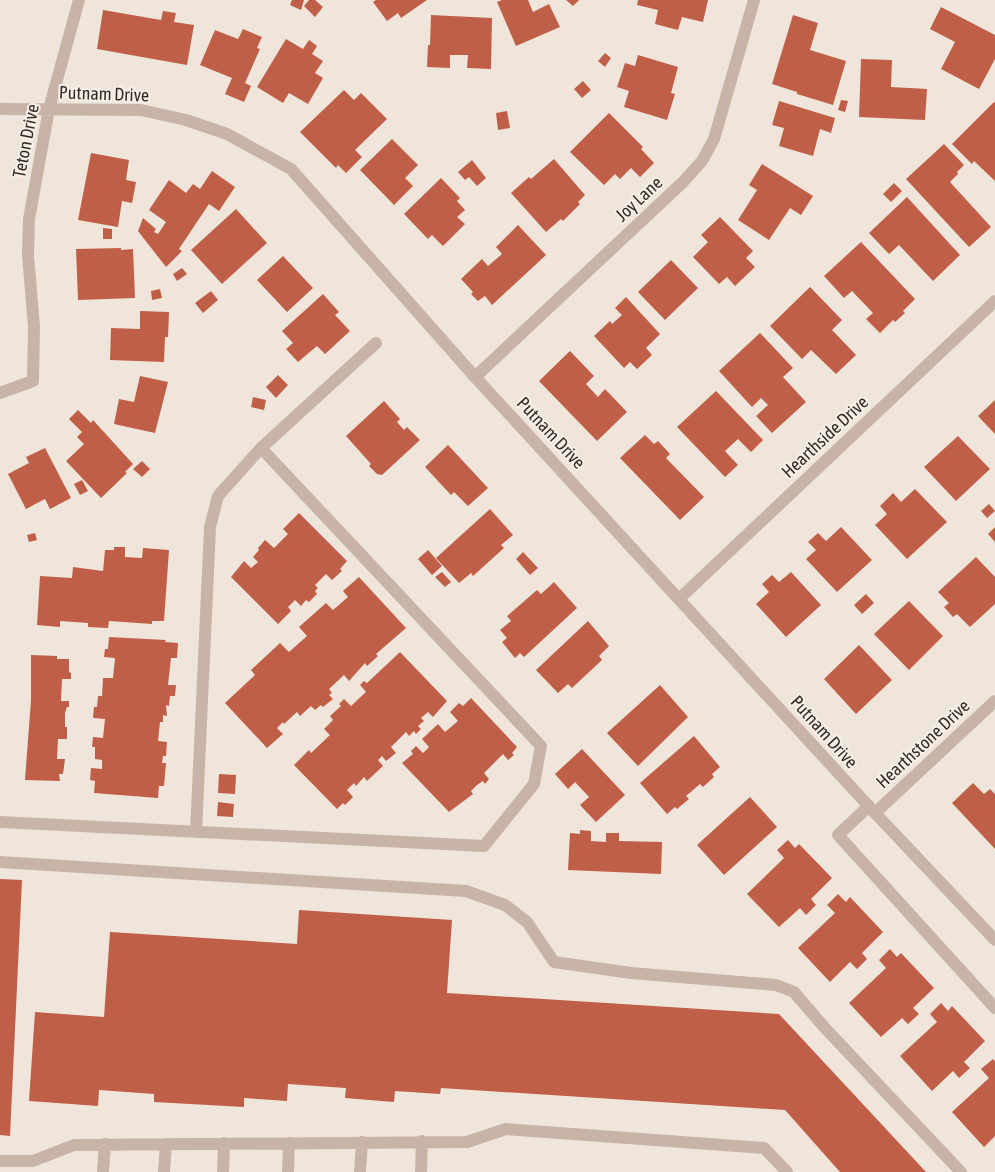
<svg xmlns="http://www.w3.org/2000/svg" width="995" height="1172" font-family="'Asap Condensed',sans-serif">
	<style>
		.building { fill: #c05f48 }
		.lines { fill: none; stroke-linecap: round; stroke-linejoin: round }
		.lane { stroke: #c8b4a7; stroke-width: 12 }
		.street { stroke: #c8b4a7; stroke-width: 12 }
		.labels { text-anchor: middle; stroke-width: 4; stroke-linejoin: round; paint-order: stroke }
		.street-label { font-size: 18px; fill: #342a27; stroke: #f8efe6 }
	</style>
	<rect width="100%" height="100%" fill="#f0e5da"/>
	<!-- building -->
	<path class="building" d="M292,0H304L301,10L290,5Z
		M309,0H315L323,7L315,17L304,6Z
		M376,0H427L401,18L398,13L387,21L373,2Z
		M502,0H528L533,12L549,4L560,27L516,46L497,2Z
		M566,0H579L573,6Z
		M638,0H708L703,22L682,17L678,30L655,24L658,10L637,5Z
		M941,7L995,35V59L979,89L941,69L955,42L930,29Z
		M103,10L161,20L163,11L176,13L174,22L194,25L187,65L97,49Z
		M431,15L492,18L491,69L467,68L468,55H450V68L427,67L428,45H430Z
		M793,15L818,23L810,50L846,61L833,105L797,94V92L772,84Z
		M243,29L262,37L257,48L260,49L245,83L251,86L244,102L225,94L232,78L200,65L215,30L238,39Z
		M286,39L303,49L309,40L317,46L312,54L323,61L315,73L323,78L308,104L289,93L283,103L257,87Z
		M605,53L611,58L605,67L598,61Z
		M638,55L678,67L671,93L675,94L667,120L624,107L629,91L617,87L625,63L635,66Z
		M861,59L892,60L891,87L927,89L925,120L859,117Z
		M583,81L591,90L582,98L574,89Z
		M344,90L354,100L361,93L387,119L355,150L362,157L346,173L338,165L336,168L300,132Z
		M841,100L848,101L845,112L838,110Z
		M779,101L835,118L831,133L820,129L813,156L779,146L784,128L772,125Z
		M994,102L995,103V181L974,161L972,164L952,144Z
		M507,111L510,128L498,130L496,113Z
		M609,113L643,147L641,149L654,163L640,177L631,168L620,179L615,174L604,185L570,152Z
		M392,139L418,165L405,178L413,186L394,205L360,170Z
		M944,144L964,165L957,172L958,174L950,182L991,227L969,247L906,179Z
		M91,153L129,160L126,180L136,182L132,203L122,201L118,227L78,220Z
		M554,159L585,195L578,202L580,204L563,221L561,219L546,232L511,193L529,177L531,179Z
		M472,160L486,178L477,186L469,177L465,180L458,172Z
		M762,164L813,196L801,215L790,208L769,240L738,220L757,190L749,185Z
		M212,171L235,187L219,211L209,204L179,249L182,251L166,267L138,231L143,218L156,229L154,232L158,234L166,222L149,210L169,180L186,193L193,184L200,189Z
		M441,178L460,198L457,201L465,210L457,217L465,224L443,246L432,235L428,239L404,214Z
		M894,183L902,191L891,202L883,194Z
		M907,197L960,255L933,281L899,245L889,254L869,233Z
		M236,209L267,243L222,284L191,250Z
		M720,217L753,251L746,258L755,267L735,286L727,277L719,284L693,257L708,242L701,235Z
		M518,225L546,255L492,305L485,296L478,301L471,294L473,292L461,279L482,259L488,266L502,254L496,247Z
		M103,228L112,229V239H103Z
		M861,242L915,299L903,311L905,313L895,322L893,320L880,333L866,319L873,313L852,291L844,298L824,276Z
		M121,248V250L133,249L135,298L78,300L76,249Z
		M283,256L313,288L287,312L257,280Z
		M671,260L698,288L665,320L638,292Z
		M182,268L187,274L177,281L173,274Z
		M810,287L842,320L832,330L856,355L836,374L811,350L802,359L770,326Z
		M160,289L162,298L152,300L151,291Z
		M211,291L218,300L203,313L195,303Z
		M323,294L339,312L335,315L350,331L325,354L317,346L298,362L286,349L293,343L282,331Z
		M626,297L660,334L646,348L652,355L637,369L630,362L624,368L594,336L610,321L612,324L622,315L615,308Z
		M140,311L169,312L168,337H165L164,362L110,360L111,328L140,329Z
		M760,333L793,368L783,377L806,402L772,433L756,416L768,405L761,398L752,407L719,371Z
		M570,351L594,376L586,384L598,397L605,389L627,412L597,441L539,381Z
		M278,375L288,385L276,398L266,387Z
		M140,376L168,382L155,433L114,424L119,399L134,402Z
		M716,391L763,440L751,452L738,439L725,451L738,465L725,477L677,427Z
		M253,397L266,400L264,410L251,407Z
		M995,400V434L978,416Z
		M384,401L400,419L397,422L404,430L407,427L420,440L382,475L377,474L369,466L371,464L346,436Z
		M78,410L91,423L93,420L133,464L125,472L127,473L101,498L66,461L84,444L77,437L82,432L69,419Z
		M645,435L654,444L658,441L670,454L666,458L704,497L680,520L620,458Z
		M958,436L990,469L956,501L924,467Z
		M448,445L488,488L468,506L454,492L451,495L425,467Z
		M45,448L71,498L50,509L45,499L26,509L8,474L29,463L26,457Z
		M142,461L150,469L142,477L133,469Z
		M82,480L88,491L80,495L74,484Z
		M915,489L947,522L907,559L875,525L887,514L880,506L893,493L901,502Z
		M989,504L995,511L987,518L981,511Z
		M490,509L513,535L501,545L504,548L473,576L471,573L459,583L436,558Z
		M299,513L347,561L340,569L342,571L332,580L326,574L315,585L318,588L315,591L317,594L309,602L306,600L301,606L295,600L288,607L291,611L278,624L231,577L244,561L251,568L258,562L253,557L259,550L258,548L265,540L274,548L288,534L283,529Z
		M841,527L872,560L837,592L806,559L816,550L808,542L818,533L826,541Z
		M995,527V542L988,534Z
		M35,533L37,540L29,542L27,535Z
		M114,547H125V557L142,558L143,548L169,550L164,621H152V624L109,621L108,628L88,627V623L60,621V627L37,625L40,576L72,578L73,567L103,571L105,550H114Z
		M428,550L442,566L432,575L418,559Z
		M523,552L538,568L530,575L516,559Z
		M976,557L995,577V604L970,627L957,614L953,617L944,607L949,603L938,592Z
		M442,572L451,582L445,587L435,577Z
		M791,572L821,605L786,637L756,604L769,592L762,584L772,575L779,582Z
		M359,577L406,628L376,654L378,656L367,666L365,663L349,681L344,675L329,689L332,693L329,695L333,699L323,707L321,705L315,710L311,706L300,716L297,712L284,724L283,722L277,728L283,734L267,748L225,703L255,675L251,670L280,643L289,652L307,636L299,627L326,603L333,610L348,597L343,591Z
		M554,582L577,608L524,657L520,653L515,658L502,642L507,638L500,630L511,621L507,616L537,590L541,594Z
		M866,594L874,603L862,614L854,605Z
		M909,601L943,636L909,670L874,634Z
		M588,621L609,646L599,656L602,660L572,688L568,684L558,693L536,670Z
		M109,637L166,640L165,642L178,643L177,658H171L168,685H176L175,696H170L169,706L166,705L167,716L163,715V722H160L158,741L167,742L166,756H163L162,763H166L164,786H159L158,798L94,793L95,781L90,780L91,768L102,769V760L95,759V747H92L93,737L103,738L105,719L93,718L94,707H97L98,696H102L103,678H113L115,658L104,657L105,649H108Z
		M859,645L892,680L856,714L824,679Z
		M400,652L447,701L433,717L428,712L421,718L424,721L418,726L421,729L416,734L414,731L409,736L406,732L391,747L396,753L386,761L382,756L378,760L383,766L367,781L364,777L356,786L354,783L347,790L353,797L345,805L343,803L337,809L294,765L309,750L311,753L330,735L324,729L333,720L330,716L341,706L339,704L344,699L351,706L366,692L360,685L364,681L367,683Z
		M31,655L57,656V659H69V672L71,673V679H62L61,701H69V707H67L65,713V727H67V739H58L57,759H65L63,774H59L60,781L25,780L31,700Z
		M660,685L688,717L638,766L607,733Z
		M471,698L517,747L512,753L514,755L508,760L503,754L484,773L489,779L485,784L483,781L477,785L471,791L473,794L449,812L402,763L413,754L411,751L416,746L423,753L429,747L422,739L438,724L445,732L458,721L450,712L459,703L463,706Z
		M694,736L720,767L712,774L714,777L703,787L700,784L686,796L689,799L677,809L675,807L667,814L640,783Z
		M582,749L625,795L596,822L580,805L589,797L575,782L568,789L555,774Z
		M219,774L236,775L235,794L218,793Z
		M973,783L984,794L990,789L995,794V849L952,803Z
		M750,797L777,827L724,875L697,845Z
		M218,802L234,804L233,817L217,816Z
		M580,830L591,831V841L606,842V833H619V841L662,842L661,874L568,870L570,833L580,834Z
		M788,840L795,848L799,844L832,878L811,899L816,905L806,915L800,908L779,927L747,894L784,858L777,850Z
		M0,879L22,880L10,1136L0,1135Z
		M838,894L846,902L850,897L883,932L862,953L867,959L857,969L850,962L830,982L798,948L835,913L827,905Z
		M299,910L452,920L447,993L779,1014L926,1172H840L785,1110L441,1088L440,1094L395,1091L394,1102L345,1098L346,1088L288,1084L287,1101L244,1098V1107L154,1102V1094L99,1090L98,1106L29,1101L35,1012L104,1017L110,932L297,944Z
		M890,949L897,957L901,953L934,988L913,1008L919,1014L908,1024L902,1018L881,1037L849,1003L886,968L879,960Z
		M941,1003L948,1011L952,1006L985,1041L964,1062L970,1068L959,1078L953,1071L932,1091L900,1056L937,1022L930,1014Z
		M993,1059L995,1061V1136L984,1147L952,1112L989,1078L981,1069Z"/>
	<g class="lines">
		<!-- lane -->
		<path class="lane" d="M869,806L838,835L995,1008
			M0,822L484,846L534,784L541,746L261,448
			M196,832L210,527L218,496L261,448L376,343
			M0,862L466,891L505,905L527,922L554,962L631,973L776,985L794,992L824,1027L961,1172
			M0,1161H33L74,1145L467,1142L506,1129L764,1148L787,1172
			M103,1172L105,1144
			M164,1172L166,1144
			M223,1172L224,1143
			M288,1172L289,1143
			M360,1172L362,1142
			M421,1172L422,1141"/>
		<!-- street -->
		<path class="street" d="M0,109L141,110L186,120L227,134L291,169L475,377L875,813L995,940
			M475,377L683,182L702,161L714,139L754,0
			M0,393L33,381L34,327L28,255L29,219L49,109L79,0
			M679,599L995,301
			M875,813L995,701"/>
	</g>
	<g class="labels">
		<!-- street labels -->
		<g class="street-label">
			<text transform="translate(104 94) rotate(2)" y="6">Putnam Drive</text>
			<text transform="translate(26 141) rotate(-79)" y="6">Teton Drive</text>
			<text transform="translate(639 199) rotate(-43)" y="6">Joy Lane</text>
			<text transform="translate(551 433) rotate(47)" y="6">Putnam Drive</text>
			<text transform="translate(825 437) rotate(-43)" y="6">Hearthside Drive</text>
			<text transform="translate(824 732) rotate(48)" y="6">Putnam Drive</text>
			<text transform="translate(923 744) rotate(-43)" y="6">Hearthstone Drive</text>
		</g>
	</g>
</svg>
